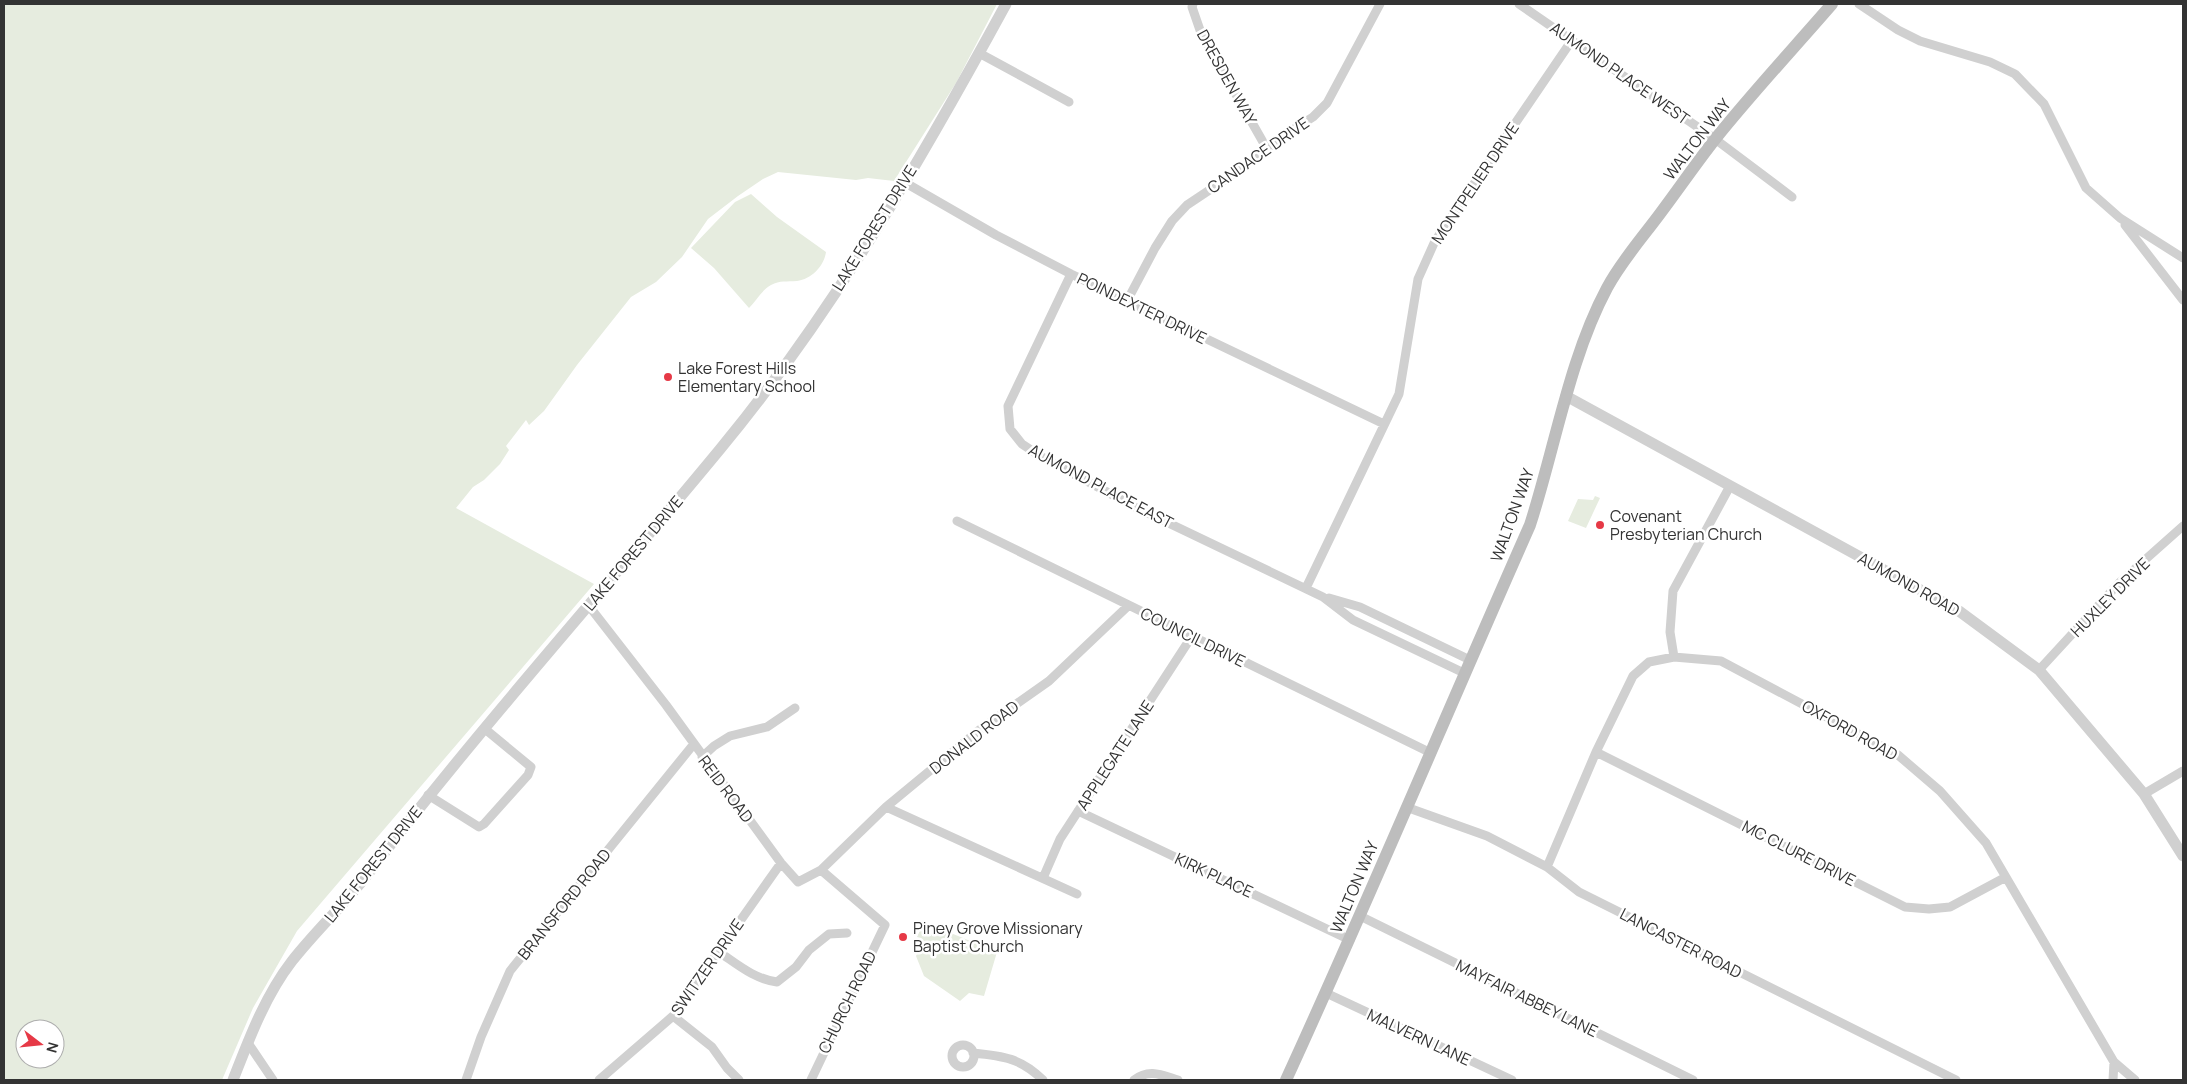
<svg xmlns="http://www.w3.org/2000/svg" width="2187" height="1084" font-family="Manrope,sans-serif">
	<style>
		.green { fill: #e6ecdf; fill-rule: evenodd }
		.lines { fill: none; stroke-linecap: round; stroke-linejoin: round }
		.minor { stroke: #d0d0d0; stroke-width: 9 }
		.tertiary { stroke: #d0d0d0; stroke-width: 11 }
		.secondary { stroke: #bdbdbd; stroke-width: 12 }
		.poi-dot { fill: #e63946; stroke: #fff; stroke-width: 2 }
		.labels { text-anchor: middle; stroke-width: 5; stroke-linejoin: round; paint-order: stroke }
		.street-label { font-size: 16px; fill: #333; stroke: #fff }
		.poi-label { font-size: 16px; fill: #333; stroke: #fff; text-anchor: start }
	</style>
	<rect width="100%" height="100%" fill="#fff"/>
	<!-- green -->
	<path class="green" d="M4,4H997L956,83L894,181L868,178L856,180L778,172L763,179L738,196L708,219L682,257L656,282L631,297L577,365L544,411L529,425L526,420L506,446L509,450L500,464L484,480L473,487L456,508L594,584L297,931L253,1008L222,1080H4ZM25,1029H55V1059H25Z
		M751,194L777,217L826,252C824,266 812,279 797,281C787,282 780,280 771,285C762,290 756,301 749,308L714,268L691,248L735,202Z
		M1595,496L1600,498L1586,528L1568,521L1578,499L1593,500Z
		M924,922L997,952L984,996L969,993L960,1001L924,976L916,956L923,940L917,937Z"/>
	<g class="lines">
		<!-- minor -->
		<path class="minor" d="M1193,4L1192,7L1201,33L1267,149
			M1519,4L1715,139L1792,197
			M1859,4L1898,30L1920,41L1990,62L2015,74L2044,104L2086,188L2120,218L2183,258
			M979,53L1069,102
			M904,182L996,235L1071,274L1384,424
			M2125,225L2183,300
			M1071,274L1008,406L1010,429L1022,444L1040,456L1135,507L1323,597L1353,620L1464,673
			M1127,301L1155,248L1172,221L1187,205L1235,173L1286,134L1313,117L1327,103L1380,4
			M957,521L1429,752
			M1306,588L1399,394L1418,279L1435,241L1572,40
			M1329,598L1360,607L1470,660
			M589,606L666,705L781,863L798,882L821,870L885,925L811,1080
			M1674,657L1670,632L1673,591L1730,486
			M2039,670L2120,582L2183,526
			M1596,752L1905,907L1929,909L1950,907L2006,877
			M702,757L714,746L730,736L767,727L795,708
			M2144,794L2183,771
			M428,795L479,827L484,824L528,775L531,767L485,729
			M886,807L1077,894
			M1406,807L1487,836L1547,867L1579,892L1956,1080
			M1078,811L1350,940
			M1547,867L1596,752L1633,676L1649,662L1674,657L1721,661L1898,755L1940,791L1986,843L2114,1062L2113,1080
			M821,870L886,807L978,731L1049,681L1128,606
			M1043,878L1060,839L1192,636
			M1360,916L1693,1080
			M719,952C737,964 754,979 777,982L796,967L809,950L829,934L847,933
			M1326,993L1512,1080
			M673,1016L712,1047L727,1068L739,1080
			M248,1043L273,1080
			M952 1056a11 11 0 1 1 22 0a11 11 0 1 1-22 0Z
			M973,1053C1003,1056 1021,1058 1043,1080
			M2114,1062L2135,1080
			M466,1080L481,1037L510,971L693,745
			M599,1080L673,1016L781,863
			M1134,1080C1149,1068 1162,1075 1178,1080"/>
		<!-- tertiary -->
		<path class="tertiary" d="M1566,396L1959,611L2039,670L2144,794L2183,856
			M233,1080C249,1039 265,996 292,961C317,929 347,902 371,870C482,725 605,589 721,448C833,313 922,158 1006,4"/>
		<!-- secondary -->
		<path class="secondary" d="M1286,1080C1370,897 1448,710 1530,525C1555,448 1569,359 1607,288C1622,260 1643,237 1662,211C1680,187 1697,162 1716,138C1753,92 1793,49 1832,4"/>
	</g>
	<!-- markers -->
	<g class="poi-dot">
		<circle cx="668" cy="377" r="5"/>
		<circle cx="1600" cy="525" r="5"/>
		<circle cx="903" cy="937" r="5"/>
	</g>
	<g class="labels">
		<!-- street labels -->
		<g class="street-label">
			<text transform="translate(1620 73) rotate(35)" y="6">AUMOND PLACE WEST</text>
			<text transform="translate(1227 77) rotate(61)" y="6">DRESDEN WAY</text>
			<text transform="translate(1697 139) rotate(-52)" y="6">WALTON WAY</text>
			<text transform="translate(1258 155) rotate(-35)" y="6">CANDACE DRIVE</text>
			<text transform="translate(1475 183) rotate(-56)" y="6">MONTPELIER DRIVE</text>
			<text transform="translate(874 228) rotate(-58)" y="6">LAKE FOREST DRIVE</text>
			<text transform="translate(1142 308) rotate(26)" y="6">POINDEXTER DRIVE</text>
			<text transform="translate(1101 486) rotate(28)" y="6">AUMOND PLACE EAST</text>
			<text transform="translate(1512 515) rotate(-70)" y="6">WALTON WAY</text>
			<text transform="translate(633 553) rotate(-50)" y="6">LAKE FOREST DRIVE</text>
			<text transform="translate(1909 584) rotate(29)" y="6">AUMOND ROAD</text>
			<text transform="translate(2110 597) rotate(-45)" y="6">HUXLEY DRIVE</text>
			<text transform="translate(1193 637) rotate(26)" y="6">COUNCIL DRIVE</text>
			<text transform="translate(1850 730) rotate(29)" y="6">OXFORD ROAD</text>
			<text transform="translate(974 737) rotate(-38)" y="6">DONALD ROAD</text>
			<text transform="translate(1115 755) rotate(-57)" y="6">APPLEGATE LANE</text>
			<text transform="translate(726 789) rotate(53)" y="6">REID ROAD</text>
			<text transform="translate(1799 853) rotate(27)" y="6">MC CLURE DRIVE</text>
			<text transform="translate(373 864) rotate(-51)" y="6">LAKE FOREST DRIVE</text>
			<text transform="translate(1214 875) rotate(25)" y="6">KIRK PLACE</text>
			<text transform="translate(1354 887) rotate(-67)" y="6">WALTON WAY</text>
			<text transform="translate(564 904) rotate(-51)" y="6">BRANSFORD ROAD</text>
			<text transform="translate(1681 943) rotate(27)" y="6">LANCASTER ROAD</text>
			<text transform="translate(707 967) rotate(-55)" y="6">SWITZER DRIVE</text>
			<text transform="translate(1527 998) rotate(26)" y="6">MAYFAIR ABBEY LANE</text>
			<text transform="translate(847 1002) rotate(-64)" y="6">CHURCH ROAD</text>
			<text transform="translate(1419 1037) rotate(25)" y="6">MALVERN LANE</text>
		</g>
		<!-- poi labels -->
		<g class="poi-label">
			<text x="678" y="374">Lake Forest Hills<tspan x="678" dy="18">Elementary School</tspan></text>
			<text x="1610" y="522">Covenant<tspan x="1610" dy="18">Presbyterian Church</tspan></text>
			<text x="913" y="934">Piney Grove Missionary<tspan x="913" dy="18">Baptist Church</tspan></text>
		</g>
	</g>
	<!-- border -->
	<rect width="2187" height="1084" fill="none" stroke="#333333" stroke-width="10"/>
	<!-- north arrow -->
	<g transform="translate(40 1044) rotate(106)"><circle r="24" fill="#ffffff" stroke="#adadad"/>
	<path d="M0-4L9 19L0 12L-9 19Z" fill="#e63946"/>
	<text y="-8" font-size="14" font-weight="bold" text-anchor="middle" fill="#333333">N</text>
	</g>
</svg>
